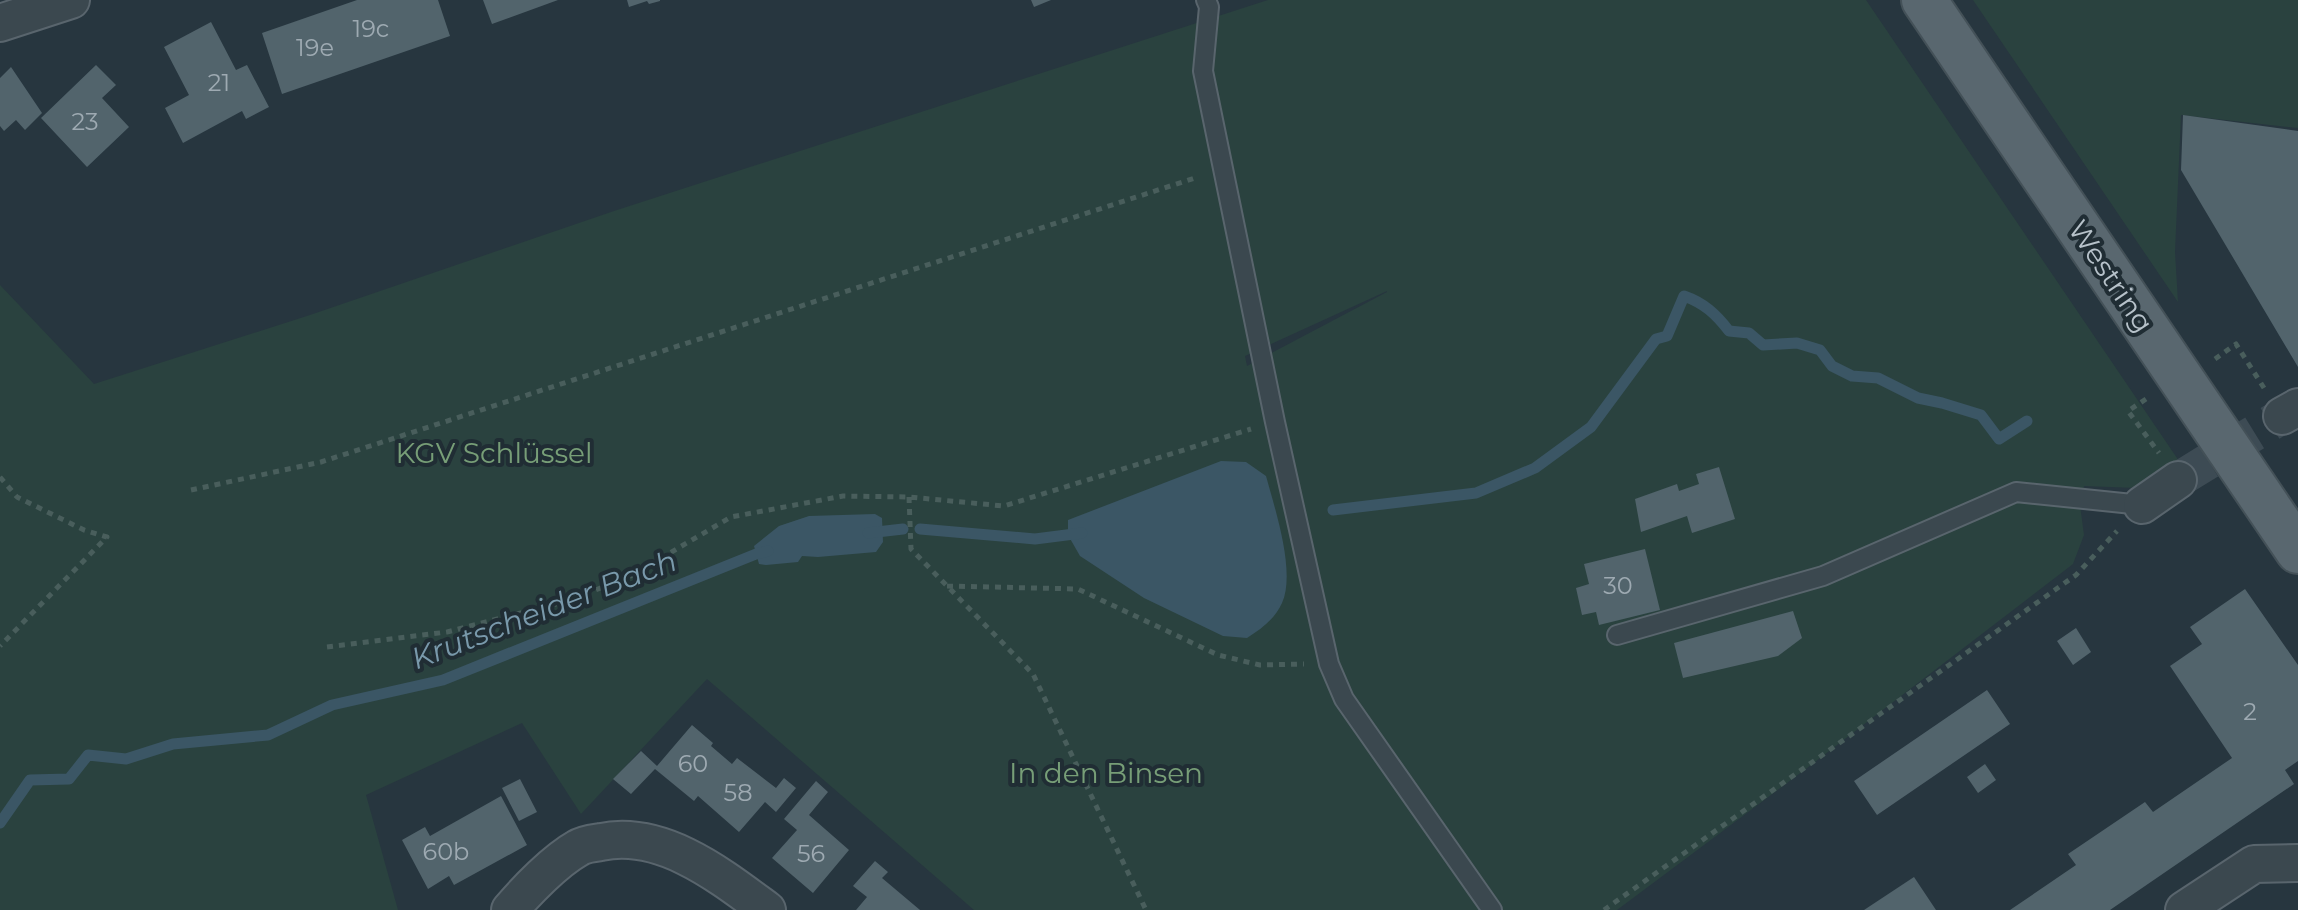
<svg xmlns="http://www.w3.org/2000/svg" width="2298" height="910" font-family="Montserrat,sans-serif">
	<style>
		.green { fill: #2a423f; fill-rule: evenodd }
		.water { fill: #3b5665 }
		.lines { fill: none; stroke-linecap: round; stroke-linejoin: round }
		.stream { stroke: #3b5665; stroke-width: 11 }
		.building { fill: #52646c }
		.minor-tunnel { stroke: #3d4b54; stroke-width: 36; stroke-dasharray: 36 18; stroke-linecap: butt }
		.service-casing { stroke: #59656d; stroke-width: 22 }
		.minor-casing { stroke: #59656d; stroke-width: 40 }
		.primary-casing { stroke: #445158; stroke-width: 48 }
		.path { stroke: #495e5c; stroke-width: 5; stroke-dasharray: 6 6; stroke-linecap: butt }
		.service { stroke: #3b484f; stroke-width: 18 }
		.minor { stroke: #3b484f; stroke-width: 36 }
		.primary { stroke: #59676f; stroke-width: 44 }
		.labels { text-anchor: middle; stroke-width: 8; stroke-linejoin: round; paint-order: stroke }
		.number-label { font-size: 24px; fill: #9eaab2 }
		.street-label { font-size: 28px; fill: #b7c2ca; stroke: #202d34 }
		.park-label { font-size: 28px; fill: #779e77; stroke: #202d34 }
		.water-label { font-size: 30px; font-style: italic; fill: #7999ab; stroke: #202d34 }
	</style>
	<rect width="100%" height="100%" fill="#27363f"/>
	<!-- green -->
	<path class="green" d="M1268,0H1866L2179,461L2138,488L2084,486L2080,505L2084,535L2073,564L1811,765L1617,910H974L707,679L581,814L522,723L366,795L398,910H0V285L94,384L310,315L614,211ZM1387,291V292L1247,366L1245,356Z
		M1973,0H2298V128L2181,115L2175,252L2178,302Z"/>
	<!-- water -->
	<path class="water" d="M1221,461L1246,462L1266,476C1275,509 1296,572 1282,603C1275,619 1261,629 1247,638L1223,636L1144,598L1080,556L1068,535V520Z
		M875,514L882,518L883,542L876,552L818,557L802,556L798,562L766,565L759,564L754,546L779,526L809,516Z"/>
	<g class="lines">
		<!-- stream -->
		<path class="stream" d="M1333,510L1476,493L1535,468L1591,427L1656,339L1667,336L1684,296C1704,303 1716,314 1729,331L1749,333L1763,345L1797,343L1820,350L1832,366L1852,376L1878,378L1918,398L1942,403L1981,415L1999,439L2027,421
			M920,529L1035,539L1082,533
			M868,533L903,529
			M0,823L30,780L69,779L88,755L126,759L173,744L268,735L332,705L443,680L756,554L768,551"/>
	</g>
	<!-- building -->
	<path class="building" d="M357,0H438L450,36L282,94L262,33Z
		M483,0H558L492,24Z
		M627,0H660V1L649,4L647,1L629,7Z
		M1031,0H1051L1034,7Z
		M211,22L236,70L247,65L269,107L246,119L242,111L183,143L165,108L189,95L164,47Z
		M96,65L116,85L102,98L129,127L87,167L41,118Z
		M11,67L42,113L25,130L16,120L4,131L0,126V78Z
		M2183,115L2298,131V367L2181,170Z
		M1719,467L1735,519L1692,533L1687,516L1641,532L1635,499L1677,484L1679,491L1699,484L1696,474Z
		M1645,549L1660,610L1599,625L1596,612L1582,615L1576,588L1589,584L1584,564Z
		M2245,589L2298,665V761L2285,770L2294,784L2110,910H2010L2076,865L2068,854L2145,802L2153,812L2232,758L2170,666L2202,644L2190,627Z
		M1793,611L1802,638L1778,656L1683,678L1674,643Z
		M2076,628L2091,652L2073,665L2057,641Z
		M1987,690L2010,724L1877,815L1854,781Z
		M692,725L713,743L711,746L732,764L737,758L776,788L784,778L796,788L776,812L765,802L739,832L698,796L694,801L655,769L631,794L613,779L641,751L657,766Z
		M1985,764L1996,780L1978,793L1967,777Z
		M520,779L537,812L519,821L502,788Z
		M816,781L828,792L809,815L849,850L813,893L772,858L797,830L784,819Z
		M501,796L527,845L454,885L449,876L428,889L402,840L425,827L430,836Z
		M875,861L888,872L882,878L920,910H856L867,897L853,886Z
		M1914,877L1936,910H1864Z"/>
	<g class="lines">
		<!-- minor-tunnel -->
		<path class="minor-tunnel" d="M2178,480L2282,416"/>
		<!-- service casing -->
		<g class="service-casing">
			<path id="service" d="M1206,0L1209,7L1203,71L1275,422L1329,664L1344,699L1492,910
				M1617,635L1823,576L2016,492L2142,505"/>
		</g>
		<!-- minor casing -->
		<g class="minor-casing">
			<path id="minor" d="M0,23L71,0
				M2282,416L2298,407
				M2142,505L2178,480
				M510,910C527,890 555,861 578,848C584,844 594,843 601,842C662,829 721,876 767,910
				M2184,910L2254,864L2298,863"/>
		</g>
		<!-- primary casing -->
		<g class="primary-casing">
			<path id="primary" d="M1924,0L2298,551"/>
		</g>
		<!-- path -->
		<path class="path" d="M2215,359L2236,344L2264,388
			M2146,399L2128,411L2159,453
			M0,477L17,497L84,530L107,537L0,646
			M191,490L321,462L1198,177
			M909,497L911,549L1033,674L1146,910
			M947,586L1078,589L1218,655L1260,665L1304,664
			M327,647L447,632L567,601L629,577L731,517L843,496L909,497L1004,506L1251,429
			M1604,910L2076,575L2117,531"/>
		<!-- service -->
		<use href="#service" class="service"/>
		<!-- minor -->
		<use href="#minor" class="minor"/>
		<!-- primary -->
		<use href="#primary" class="primary"/>
	</g>
	<g class="labels">
		<!-- number labels -->
		<g class="number-label">
			<text x="371" y="37">19c</text>
			<text x="315" y="56">19e</text>
			<text x="219" y="91">21</text>
			<text x="85" y="130">23</text>
			<text x="1618" y="594">30</text>
			<text x="2250" y="720">2</text>
			<text x="693" y="772">60</text>
			<text x="738" y="801">58</text>
			<text x="446" y="860">60b</text>
			<text x="811" y="862">56</text>
		</g>
		<!-- street labels -->
		<g class="street-label">
			<text transform="translate(2111 276) rotate(56)" y="10">Westring</text>
		</g>
		<!-- park labels -->
		<g class="park-label">
			<text x="494" y="463">KGV Schlüssel</text>
			<text x="1106" y="783">In den Binsen</text>
		</g>
		<!-- water labels -->
		<g class="water-label">
			<text transform="translate(544 610) rotate(-21)" y="10">Krutscheider Bach</text>
		</g>
	</g>
</svg>
